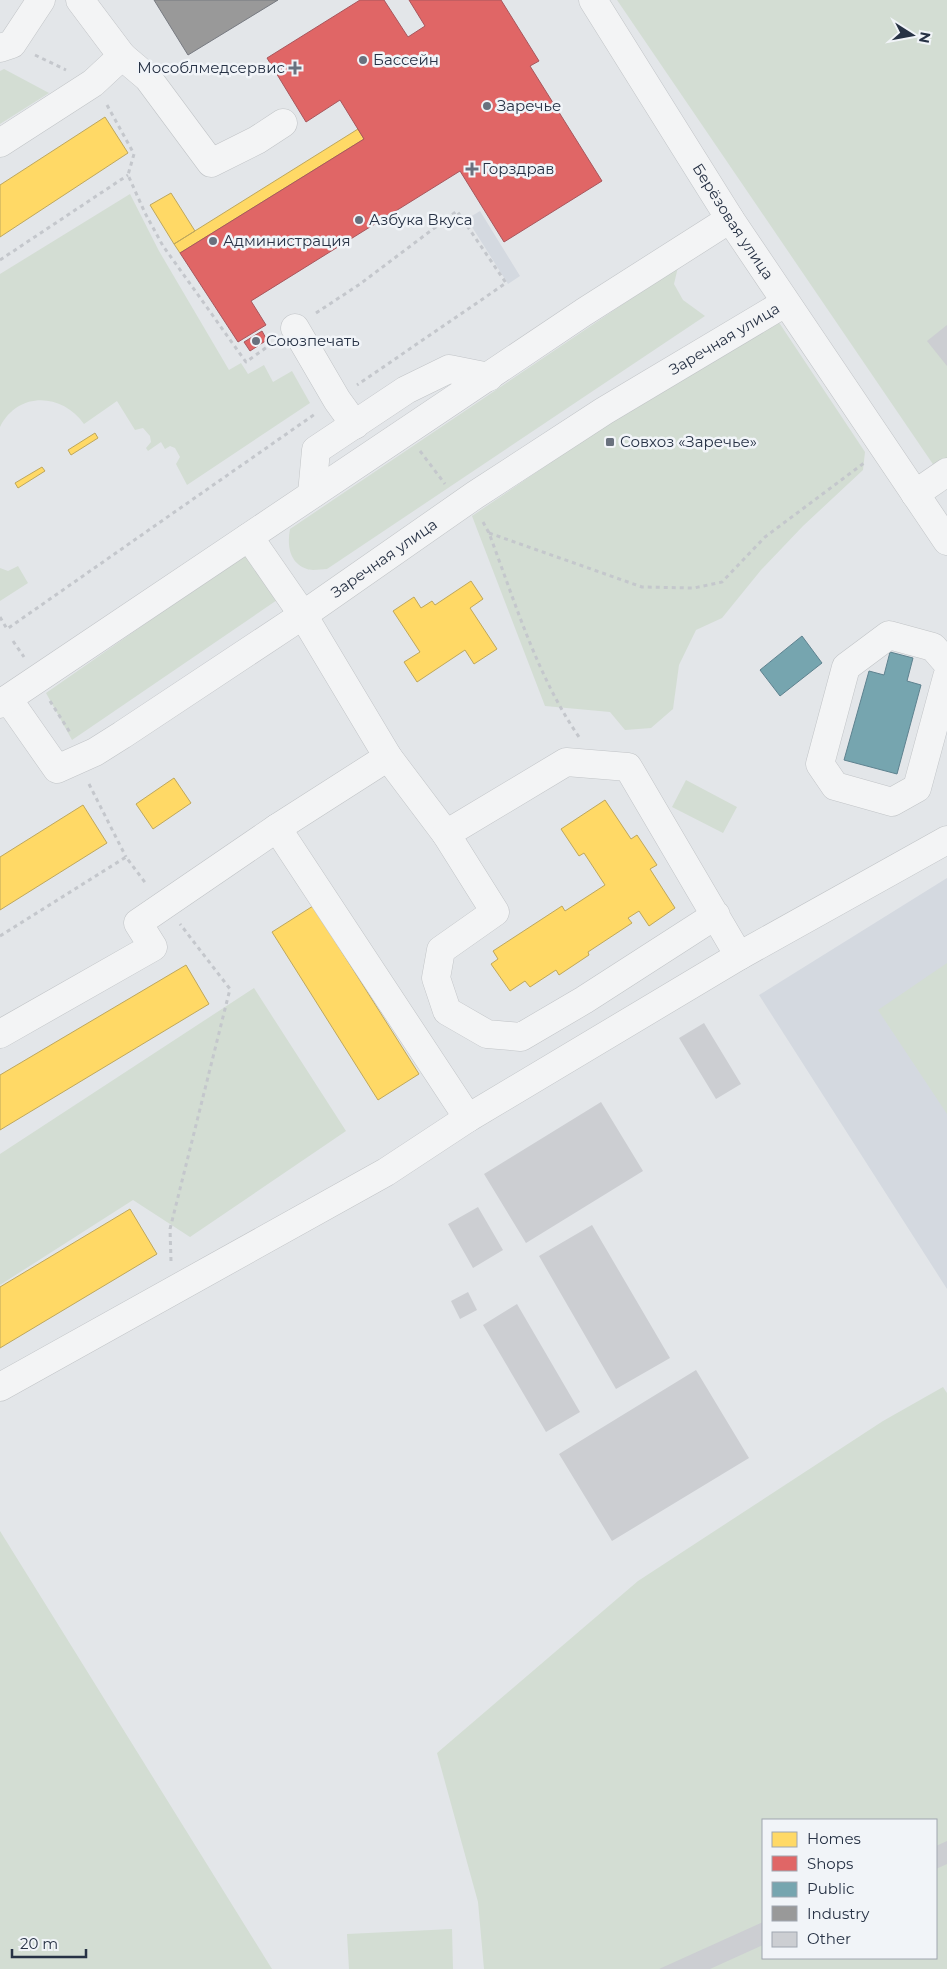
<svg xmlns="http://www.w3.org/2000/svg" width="947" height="1969" font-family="Montserrat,sans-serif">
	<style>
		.built { fill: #d4d9e0 }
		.green { fill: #d3ddd3; fill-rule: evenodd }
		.homes { fill: #ffd966; stroke: #bea75c }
		.shops { fill: #e06666; stroke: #a8565c }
		.public { fill: #76a5af; stroke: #5e828f }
		.industry { fill: #999; stroke: #777a80 }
		.building { fill: #ccced2 }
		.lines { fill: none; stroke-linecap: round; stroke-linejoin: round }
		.minor-casing { stroke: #c1c4c7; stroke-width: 29 }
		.path { stroke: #c4c7cc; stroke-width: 3; stroke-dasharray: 4 4; stroke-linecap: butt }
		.minor { stroke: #f3f4f5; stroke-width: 28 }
		.poi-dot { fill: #69717e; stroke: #f1f4f8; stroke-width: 2 }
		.labels { text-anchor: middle; stroke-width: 5; stroke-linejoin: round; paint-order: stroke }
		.poi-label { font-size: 15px; fill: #273245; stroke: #f1f4f8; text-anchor: start }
		.street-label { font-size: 15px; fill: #273245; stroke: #f1f4f8 }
	</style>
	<rect width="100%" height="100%" fill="#e3e6e9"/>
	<!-- built -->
	<path class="built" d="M480,211L520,276L508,284L467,219Z
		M947,878V1289L759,995Z"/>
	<!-- green -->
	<path class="green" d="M617,0H947V485L941,476Z
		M4,69L49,93L0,124V71Z
		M130,194L159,251L229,370L241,363L248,374L264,365L273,382L292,371L310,403L187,485L176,464L180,457L175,448L170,446L165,449L161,442L148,451L146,448L151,442L150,436L143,428L135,430L117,401L84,424C62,393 18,391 0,427V274Z
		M678,267L674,284L683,300L705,316L327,569C321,569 312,571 307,569C289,563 287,545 290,529Z
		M772,312L865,452L863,470L803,526L761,570L722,618L696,630L679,665L673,709L651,728L625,730L610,712L545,706L472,516Z
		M248,552L280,598L72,740L46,693Z
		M18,566L28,583L0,601V568L8,571Z
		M686,780L737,807L723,833L672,807Z
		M947,963V1114L878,1010Z
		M254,988L346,1131L190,1237L133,1200L0,1285V1154Z
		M943,1387L947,1393V1969H484L478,1902L437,1753L638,1581L883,1421ZM763,1820H936V1958H763Z
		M0,1531L272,1969H0Z
		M452,1929L453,1969H349L347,1934Z"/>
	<!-- homes -->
	<path class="homes" d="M105,117L128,153L0,237V185Z
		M358,129L364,139L180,253L174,244Z
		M171,193L195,231L174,244L150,205Z
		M95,433L98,438L71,455L68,450Z
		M42,467L45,471L18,488L15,483Z
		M471,581L483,599L470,608L497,649L474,664L465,650L417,682L404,662L420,652L393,611L414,597L421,608L432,601L435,605Z
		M174,778L191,803L153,829L136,804Z
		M605,800L631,839L637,835L657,865L650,869L675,908L649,926L639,911L628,918L632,923L588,952L589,955L559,975L556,970L530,987L525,981L510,991L491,964L498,959L493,951L562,906L565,911L605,885L584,853L579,856L561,829Z
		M83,805L107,843L0,910V857Z
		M313,906L419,1074L378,1100L272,932Z
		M186,965L209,1004L0,1130V1075Z
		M130,1209L157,1254L0,1348V1287Z"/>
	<!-- shops -->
	<path class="shops" d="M360,0H384L408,37L425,26L409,0H501L539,61L530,66L602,181L504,242L460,171L251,301L266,325L238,342L180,253L364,139L340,100L306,122L267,58Z
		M262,331L267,340L250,351L244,342Z"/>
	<!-- public -->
	<path class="public" d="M802,636L822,663L780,696L760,670Z
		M890,652L913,658L907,681L921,685L897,774L844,760L869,671L884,675Z"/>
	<!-- industry -->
	<path class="industry" d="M154,0H278L188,55Z"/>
	<!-- building -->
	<path class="building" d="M947,325V366L927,341Z
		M704,1023L741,1084L716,1099L679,1038Z
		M601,1102L643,1171L526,1243L484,1174Z
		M478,1207L503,1250L473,1268L448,1224Z
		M592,1225L670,1358L616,1389L539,1256Z
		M468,1292L477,1310L460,1319L451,1301Z
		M517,1304L580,1412L546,1432L483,1325Z
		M696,1370L749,1458L612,1541L559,1454Z
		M947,1841V1864L936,1869V1846Z
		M763,1922V1945L710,1969H659Z"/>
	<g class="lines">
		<!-- minor casing -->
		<g class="minor-casing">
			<g id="minor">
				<path id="s1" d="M593,0L730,219L947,541"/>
				<path d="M0,48L12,44L41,0"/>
				<path d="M122,56L148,78L211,163L257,140L283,123"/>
				<path d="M0,143L93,83L122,56L80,0"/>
				<path d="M295,328L337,400L355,425"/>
				<path d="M312,494L316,450L406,390L449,369L489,377"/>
				<path d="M915,494L947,472"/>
				<path d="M249,537L303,615L388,757L446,834"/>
				<path d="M947,663L933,647L889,635L846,667L820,764L835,786L892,802L917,788L947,677"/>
				<path id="s2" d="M8,699L57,769L95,752L122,735L303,615L475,495L604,411L785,303"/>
				<path d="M0,704L584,312L730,219"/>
				<path d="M277,828L388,757"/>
				<path d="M716,915L584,1000L521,1037L487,1034L447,1011L436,978L441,950L495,912L446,834L566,762L628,767L739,956"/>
				<path d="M0,1034L153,947L138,923L277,828L468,1118"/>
				<path d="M0,1387L386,1172L468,1118L739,956L947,840"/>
			</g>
		</g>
		<!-- path -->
		<path class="path" d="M35,55L66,70
			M107,105L134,154L128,175L145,213L163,246L246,362L274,342
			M0,260L128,175
			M316,313L360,284L457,211L506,283L357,385
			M420,451L445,484
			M483,522L489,533C515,602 537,676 579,737
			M489,533L642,587L694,588L722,582L765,537L864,463
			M0,617L7,629L315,414
			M13,641L24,657
			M50,701L71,734
			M89,784L126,857
			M0,936L126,857L147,885
			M171,1261L170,1229L230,989L180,924"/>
		<!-- minor -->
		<use href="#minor" class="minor"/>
	</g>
	<!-- markers -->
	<g class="poi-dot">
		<circle cx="363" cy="60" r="5"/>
		<path d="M292.5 60.5h5v5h5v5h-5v5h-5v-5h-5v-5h5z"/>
		<circle cx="487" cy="106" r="5"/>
		<path d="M469.5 161.5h5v5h5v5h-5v5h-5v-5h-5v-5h5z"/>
		<circle cx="359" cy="220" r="5"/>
		<circle cx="213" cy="241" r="5"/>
		<circle cx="256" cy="341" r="5"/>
		<rect x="605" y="437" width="10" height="10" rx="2.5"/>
	</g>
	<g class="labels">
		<!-- poi labels -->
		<g class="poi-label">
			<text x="373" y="65">Бассейн</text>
			<text x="285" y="73" text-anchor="end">Мособлмедсервис</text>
			<text x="497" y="111">Заречье</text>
			<text x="482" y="174">Горздрав</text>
			<text x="369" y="225">Азбука Вкуса</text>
			<text x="223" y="246">Администрация</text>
			<text x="266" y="346">Союзпечать</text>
			<text x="620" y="447">Совхоз «Заречье»</text>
		</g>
		<!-- street labels -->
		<g class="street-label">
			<text dy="5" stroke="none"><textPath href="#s1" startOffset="262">Берёзовая улица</textPath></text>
			<text dy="5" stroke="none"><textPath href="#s2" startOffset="880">Заречная улица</textPath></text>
			<text dy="5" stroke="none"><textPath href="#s2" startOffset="475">Заречная улица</textPath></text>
		</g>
	</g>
	<!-- legend -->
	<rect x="762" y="1819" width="175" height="140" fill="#f1f4f8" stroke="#a0a6b0"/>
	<rect x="772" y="1832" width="25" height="15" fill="#ffd966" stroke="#a0a6b0"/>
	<text x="807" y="1844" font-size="15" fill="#273245">Homes</text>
	<rect x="772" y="1856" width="25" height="15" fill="#e06666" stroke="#a0a6b0"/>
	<text x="807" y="1869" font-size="15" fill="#273245">Shops</text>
	<rect x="772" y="1882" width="25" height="15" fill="#76a5af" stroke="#a0a6b0"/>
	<text x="807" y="1894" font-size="15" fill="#273245">Public</text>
	<rect x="772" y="1906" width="25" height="15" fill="#999999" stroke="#a0a6b0"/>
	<text x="807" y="1919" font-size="15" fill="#273245">Industry</text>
	<rect x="772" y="1932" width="25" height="15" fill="#ccced2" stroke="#a0a6b0"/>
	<text x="807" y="1944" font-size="15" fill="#273245">Other</text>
	<!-- north arrow -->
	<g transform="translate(912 35) rotate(101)" stroke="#f1f4f8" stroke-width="4" paint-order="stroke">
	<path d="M0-4L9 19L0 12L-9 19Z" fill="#273245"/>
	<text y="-8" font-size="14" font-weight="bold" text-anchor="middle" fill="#273245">N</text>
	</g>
	<!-- scale -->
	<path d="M12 1949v8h74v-8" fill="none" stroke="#273245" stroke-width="2.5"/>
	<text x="20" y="1949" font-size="15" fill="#273245" stroke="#f1f4f8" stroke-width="4" paint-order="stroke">20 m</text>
</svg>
